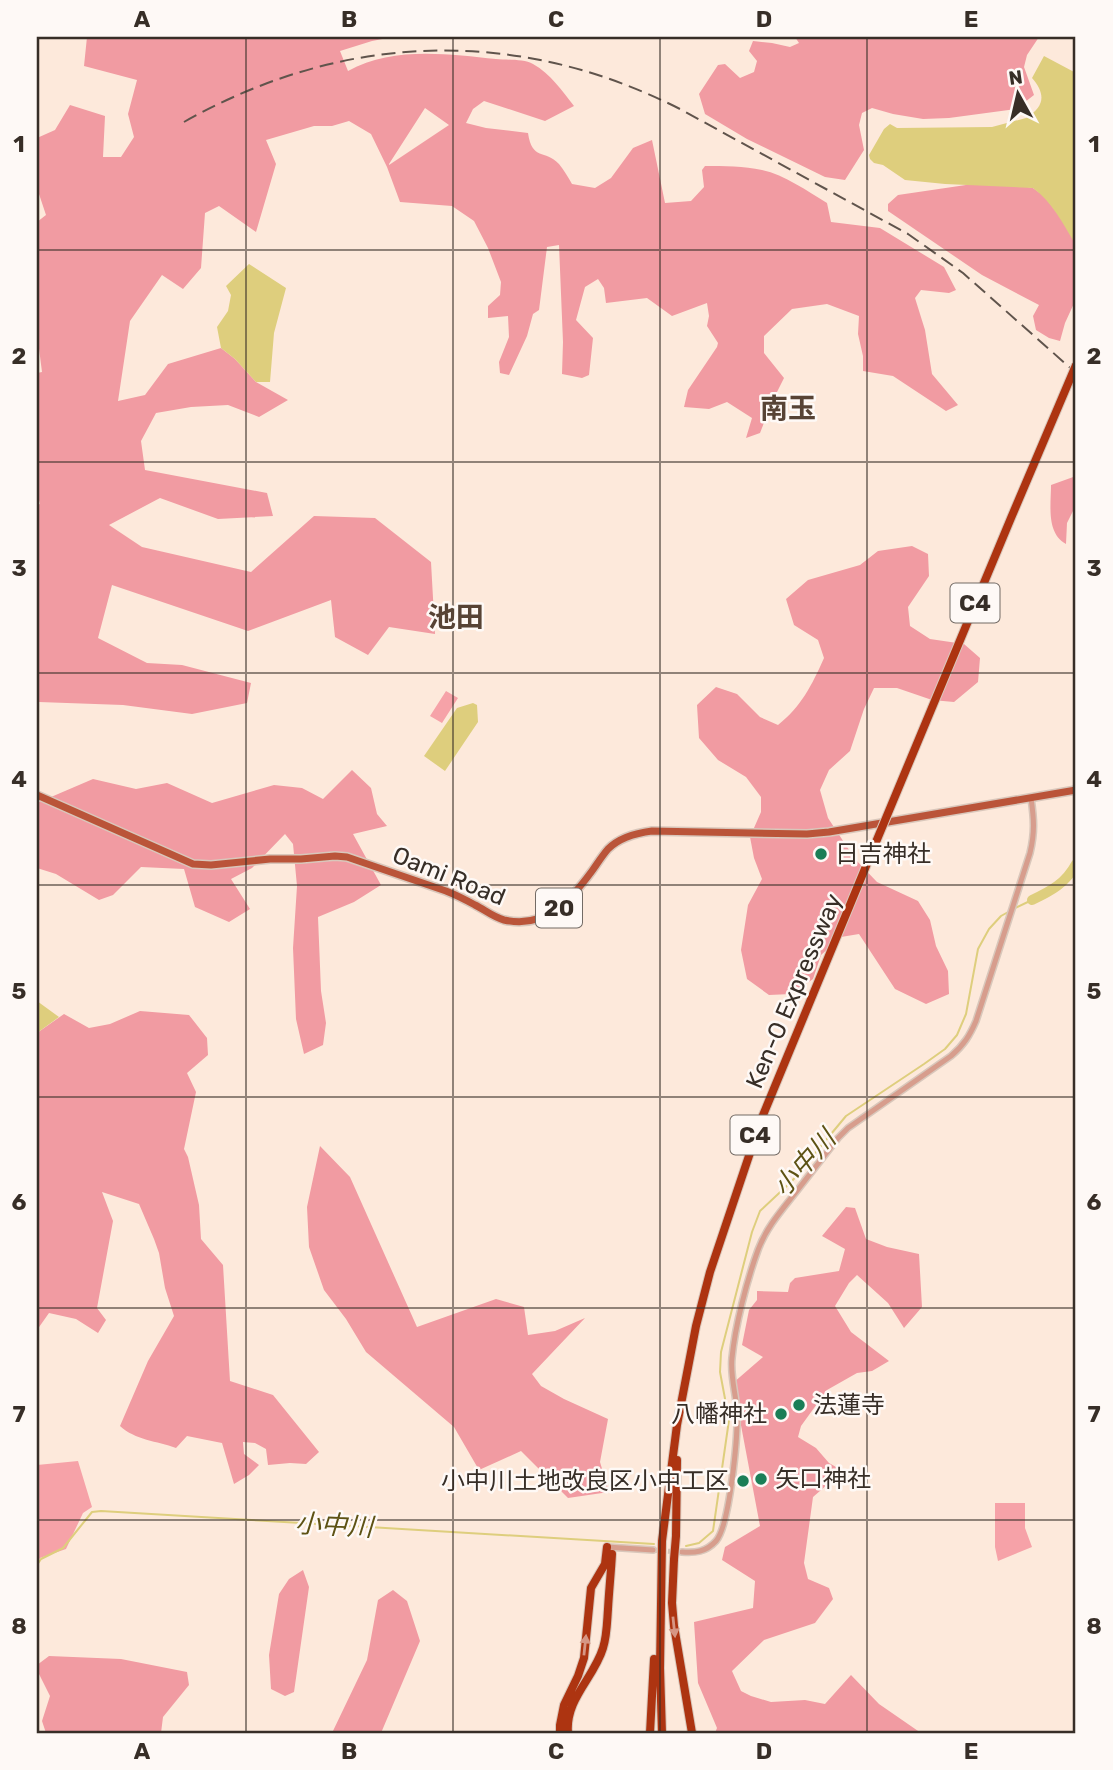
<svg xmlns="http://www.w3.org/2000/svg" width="1113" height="1770" font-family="Rubik,'Noto Sans JP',sans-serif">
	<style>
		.green { fill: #f6a2a8 }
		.forest { fill: #f19ba2; fill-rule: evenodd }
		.water { fill: #dece7d }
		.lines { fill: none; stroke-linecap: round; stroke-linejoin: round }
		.stream { stroke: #dece7d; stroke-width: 2 }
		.river { stroke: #dece7d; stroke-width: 10 }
		.minor-tunnel { stroke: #d5c4b7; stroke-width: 5; stroke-dasharray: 5 2.5; stroke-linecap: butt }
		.minor-casing { stroke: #d9c7bb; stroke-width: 8 }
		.major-casing { stroke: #d9c7bb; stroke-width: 10 }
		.highway-casing { stroke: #d9c7bb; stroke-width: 10 }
		.minor { stroke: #d79d8d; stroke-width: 5 }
		.major { stroke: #ba5439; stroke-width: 7 }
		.highway { stroke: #ad3411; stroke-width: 8 }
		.rail { stroke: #60544c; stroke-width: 2; stroke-dasharray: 14 7; stroke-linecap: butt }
		.highway-bridge-casing { stroke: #d9c7bb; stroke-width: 10; stroke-linecap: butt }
		.highway-bridge { stroke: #ad3411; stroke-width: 8 }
		.oneway { fill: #d69684 }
		.grid { fill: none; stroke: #372e27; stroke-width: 2; stroke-opacity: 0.55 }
		.poi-dot { fill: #1b7e57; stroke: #fef9f6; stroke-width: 2.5 }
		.labels { text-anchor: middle; stroke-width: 5; stroke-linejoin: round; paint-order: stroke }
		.shield { fill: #fef9f6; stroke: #736b65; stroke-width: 2 }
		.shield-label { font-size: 23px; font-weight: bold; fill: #372e27 }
		.poi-label { font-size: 24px; fill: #372e27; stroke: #fef9f6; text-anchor: start }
		.street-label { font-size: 24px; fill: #372e27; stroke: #fef9f6 }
		.water-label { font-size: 26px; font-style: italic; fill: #5d5214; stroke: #fef9f6 }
		.quarter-label { font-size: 28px; font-weight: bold; fill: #574335; stroke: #fef9f6 }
		.neatline { fill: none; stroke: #372e27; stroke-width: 2.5 }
		.grid-label { font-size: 23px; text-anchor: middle; font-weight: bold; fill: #372e27 }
	</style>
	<rect width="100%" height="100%" fill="#fde9db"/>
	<!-- green -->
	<path class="green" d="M446,691L458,698L442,723L430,716Z
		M78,1461L92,1507L83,1513L66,1549L40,1558L37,1563V1465Z
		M995,1503H1025V1528L1032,1547L998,1561L995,1547Z"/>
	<!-- forest -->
	<path class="forest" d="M87,37L132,39L136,37H393L372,41L340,51L348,71C392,46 448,54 496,59C507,60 524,59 533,64C551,74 562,91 574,106L545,121L484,101L473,109L466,123L486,128L528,133C532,161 545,149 559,164C564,170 568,177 572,184L595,188L611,178L633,148L652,140L665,203L691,201L704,187L702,170L705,166C724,166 744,166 762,170C785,175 807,191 827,203L831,222L880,228L944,267L956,290L949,293L921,290L915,298L925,330L932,374L958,405L946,411L893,376L863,371V356L858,334L859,316L827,304L792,309L764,336V353L784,378L772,402L760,433L746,438L752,418L727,402L709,409L684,407L688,390L717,347L718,343L707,326L709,316L707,303L672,316L647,298L606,303L604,288L598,279L585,287L576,320L593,338L589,375L582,378L562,374L563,342L559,245L547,247L539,310L533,314L527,336L509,375L500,373L499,362L509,337L508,316L488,318V306L500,295L501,282L488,248L474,221L452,206L400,202L387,167L371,134L349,121L332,126H314L266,140L276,164L256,232L219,206L205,213L201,268L183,289L162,275L130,321L118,401L145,395L168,364L221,348L235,359L256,382L288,400L259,417L228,405L191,407L156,413L141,441L145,470L267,493L273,516L218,519L160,498L109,525L142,547L251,572L314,516L375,518L431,562L435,634L389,627L368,655L335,637L331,600L248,631L112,585L98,638L147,663L182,665L251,683L247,703L192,714L123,705L39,702L37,701V505L40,504L37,492V373L42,372L37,333V222L46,215L37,188V138L55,130L70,105L105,116L103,157H121L134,137L128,114L137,80L84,66ZM425,108L449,125L389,165V164Z
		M795,37H1039L1027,55L1024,67L1034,95L1016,109L949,118L923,119L893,114L872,108L862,113L859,125L864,150L845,180L825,177L747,139L705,114L699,94L718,65L725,64L740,78L754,72L757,61L749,51L753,41L772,43L790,47L799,43Z
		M993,181L1033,188L1044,196L1072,232L1076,241V299L1065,323L1060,341L1049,338L1036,330L1033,316L1039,305L982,275L888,211V204L898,195Z
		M1076,476V505L1067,523L1066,544C1046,533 1051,505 1051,485Z
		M912,546L928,554L929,576L908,607L910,626L930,639L964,644L980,658L978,682L954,702L932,700L897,688H874L864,709L850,751L829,770L820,790L828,818L855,859L877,882L918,901L930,920L936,946L948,971L949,994L926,1004L895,989L859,934L841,937L821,955L813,979L791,994L769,995L747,979L741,950L748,905L762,879L754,858L750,837L761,812V797L746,777L718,760L699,738L697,705L716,687L737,694L760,717L778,725C801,707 812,685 824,658L818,640L794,625L786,599L808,580L860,565L878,551Z
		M352,770L371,788L377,814L387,826L353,834L381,885L354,902L318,917L321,991L326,1023L323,1045L304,1054L296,1019L293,948L297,886L293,844L285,834L252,868L231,879L250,909L229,922L195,907L184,869L141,867L113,895L99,900L56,874L37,868V803L93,779L136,789L167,783L212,803L274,785L302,788L323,799Z
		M140,1011L189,1015L207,1038L208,1055L187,1073L196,1092L184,1149L188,1157L199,1205L201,1239L223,1265L230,1381L273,1395L319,1452L306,1464L290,1463L268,1465L266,1449L255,1443L243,1442L244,1454L259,1465L249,1475L234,1484L222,1443L187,1436L176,1448C157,1441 135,1440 120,1426L148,1361L174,1316L165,1288L159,1253L154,1239L139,1204L102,1192L113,1221L97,1308L106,1320L98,1333L76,1319L49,1313L37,1330V1033L64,1014L89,1028L110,1024Z
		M320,1146L350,1177L417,1327L496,1299L524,1307L528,1335L555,1331L585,1318L532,1374L541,1386L564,1399L608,1419L600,1462L609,1492L568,1498L521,1451L479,1470L454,1427L366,1352L346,1319L324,1290L309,1247L307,1207Z
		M846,1207L855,1208L866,1239L887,1247L919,1254L922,1307L904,1328L888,1303L857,1275L849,1283L835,1306L851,1332L889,1361L872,1371L857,1373L827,1390L801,1426L798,1437L816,1448L829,1463L843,1471L813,1497L804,1563L808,1579L829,1588L833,1599L815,1623L764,1640L732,1671L741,1691L751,1696L771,1702L805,1700L825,1704L851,1675L879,1704L921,1733H715L717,1728L698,1683L694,1622L753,1608L755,1581L722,1560L725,1547L760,1526L733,1383L763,1357L742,1345L749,1310L757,1300V1291L788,1292L790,1283L795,1278L839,1271L845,1249L822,1236Z
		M303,1570L309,1587L294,1692L285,1696L271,1689L269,1655L279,1594L289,1579Z
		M393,1590L407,1601L420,1641L381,1733H332L367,1660L378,1600Z
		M49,1656L121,1659L187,1672L189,1685L163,1717L161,1733H46L42,1721L50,1696L37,1670V1665Z"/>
	<!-- water -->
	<path class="water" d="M1044,56L1076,73V243L1074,242C1062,222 1052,202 1033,188L945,184L905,180L883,165L874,163L870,159L869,155L884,129L890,124L897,128L992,127L1026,118C1046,106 1045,93 1032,78Z
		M249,264L286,288L274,333L270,382H256L235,359L221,348L217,327L228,311L231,295L226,286Z
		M473,703L477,705L478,722L445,771L424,756L457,708Z
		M37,1001L59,1017L37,1033Z"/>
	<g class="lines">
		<!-- stream -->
		<path class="stream" d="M1015,908L1032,900
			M686,1546L699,1543L713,1531L729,1420L720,1372L721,1352L752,1232L760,1211L792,1181L846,1116L924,1064L945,1049L957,1035L966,1014L978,949L989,929L1001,916L1010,911
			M37,1565L41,1559L63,1548L92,1512L101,1511L654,1544"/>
		<!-- river -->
		<path class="river" d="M1032,900C1051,891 1066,883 1076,864"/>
		<!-- minor-tunnel -->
		<path class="minor-tunnel" d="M653,1550L678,1552"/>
		<!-- minor casing -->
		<g class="minor-casing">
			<path id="minor" d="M607,1547L653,1550
				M682,1552C695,1553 706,1552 716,1541C730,1525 738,1435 737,1411C736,1394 730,1376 732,1358C735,1326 747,1280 758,1250C766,1228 781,1211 796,1192C810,1174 824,1156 838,1138L848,1128L951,1056C964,1045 970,1035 976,1021L1030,853C1035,832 1034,819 1031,798"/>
		</g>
		<!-- major casing -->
		<g class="major-casing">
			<path id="major" d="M37,795L193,864L211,865L270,859H301L335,856L347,857L446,891C456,895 466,900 475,905C485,910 493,917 504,920C546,929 570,901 592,871C597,864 602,856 608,849C620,837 636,833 652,831L807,834L829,832L1076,790"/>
		</g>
		<!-- highway casing -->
		<g class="highway-casing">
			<path id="highway" d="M676,1536L677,1460
				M674,1559L672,1603L674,1626L692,1733
				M560,1733V1725L564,1705L578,1676L584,1658L591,1588L605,1564L607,1547
				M568,1733C565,1699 594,1678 603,1648C607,1636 607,1622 608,1609C609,1591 611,1572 612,1554
				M650,1733L654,1659
				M662,1733L660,1668L662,1541L677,1425L696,1326L710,1272L761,1120L876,842"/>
		</g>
		<!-- minor -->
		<use href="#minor" class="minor"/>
		<!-- major -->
		<use href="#major" class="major"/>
		<!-- highway -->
		<use href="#highway" class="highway"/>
		<!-- rail -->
		<path class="rail" d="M184,122C344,32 516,26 680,109L908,234L963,273L1076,373"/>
		<!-- highway-bridge casing -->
		<g class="highway-bridge-casing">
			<path id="highway-bridge" d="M876,842L1011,518L1076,365
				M674,1559L676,1536"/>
		</g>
		<!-- highway-bridge -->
		<use href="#highway-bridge" class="highway-bridge"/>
	</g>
	<!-- one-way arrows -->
	<defs><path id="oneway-solid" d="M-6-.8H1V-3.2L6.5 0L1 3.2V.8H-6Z" transform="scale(1.75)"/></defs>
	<g class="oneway">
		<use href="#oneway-solid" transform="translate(674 1627) rotate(84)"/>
		<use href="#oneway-solid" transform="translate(585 1645) rotate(-84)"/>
	</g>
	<!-- grid -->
	<path class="grid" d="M246,37V1733M453,37V1733M660,37V1733M867,37V1733M37,250H1076M37,462H1076M37,673H1076M37,885H1076M37,1097H1076M37,1308H1076M37,1520H1076"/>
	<!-- markers -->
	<g class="poi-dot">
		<circle cx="821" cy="854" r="7"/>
		<circle cx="799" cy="1405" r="7"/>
		<circle cx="781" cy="1414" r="7"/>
		<circle cx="761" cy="1479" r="7"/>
		<circle cx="743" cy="1481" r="7"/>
	</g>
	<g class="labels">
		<!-- shield labels -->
		<g class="shield">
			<rect x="950.5" y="583.5" width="49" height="39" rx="5"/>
			<rect x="536" y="888.5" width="46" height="39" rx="5"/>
			<rect x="730.5" y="1115.5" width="49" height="39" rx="5"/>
		</g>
		<g class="shield-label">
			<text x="975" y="611">C4</text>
			<text x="559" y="916">20</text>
			<text x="755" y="1143">C4</text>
		</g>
		<!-- poi labels -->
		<g class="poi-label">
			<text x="835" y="862">日吉神社</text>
			<text x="813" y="1413">法蓮寺</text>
			<text x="767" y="1422" text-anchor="end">八幡神社</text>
			<text x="775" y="1487">矢口神社</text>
			<text x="729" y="1489" text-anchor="end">小中川土地改良区小中工区</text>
		</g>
		<!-- street labels -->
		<g class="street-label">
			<text transform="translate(449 876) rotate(22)" y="8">Oami Road</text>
			<text transform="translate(794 991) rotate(-67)" y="8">Ken-O Expressway</text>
		</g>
		<!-- water labels -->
		<g class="water-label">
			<text transform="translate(804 1163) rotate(-48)" y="9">小中川</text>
			<text transform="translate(334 1525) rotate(3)" y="9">小中川</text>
		</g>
		<!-- quarter labels -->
		<g class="quarter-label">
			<text x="788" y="418">南玉</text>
			<text x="456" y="627">池田</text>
		</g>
	</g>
	<!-- border -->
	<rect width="1113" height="1770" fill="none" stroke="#fef9f6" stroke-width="77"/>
	<!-- north arrow -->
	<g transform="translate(1018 94) rotate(352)" stroke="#fef9f6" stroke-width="5" paint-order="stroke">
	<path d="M0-5L12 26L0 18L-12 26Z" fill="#372e27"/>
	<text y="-10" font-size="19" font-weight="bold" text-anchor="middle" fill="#372e27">N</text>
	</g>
	<rect x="38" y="38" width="1036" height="1694" class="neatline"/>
	<g class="grid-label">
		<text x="142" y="27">A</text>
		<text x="349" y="27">B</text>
		<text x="556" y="27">C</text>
		<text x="764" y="27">D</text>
		<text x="971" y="27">E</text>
		<text x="19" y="152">1</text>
		<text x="1094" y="152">1</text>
		<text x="19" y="364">2</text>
		<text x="1094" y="364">2</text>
		<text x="19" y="576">3</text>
		<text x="1094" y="576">3</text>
		<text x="19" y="787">4</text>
		<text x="1094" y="787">4</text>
		<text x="19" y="999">5</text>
		<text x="1094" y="999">5</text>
		<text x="19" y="1210">6</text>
		<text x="1094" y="1210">6</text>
		<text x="19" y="1422">7</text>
		<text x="1094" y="1422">7</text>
		<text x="19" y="1634">8</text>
		<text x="1094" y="1634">8</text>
		<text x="142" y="1759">A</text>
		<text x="349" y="1759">B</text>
		<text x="556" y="1759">C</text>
		<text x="764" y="1759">D</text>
		<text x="971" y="1759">E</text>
	</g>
</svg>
